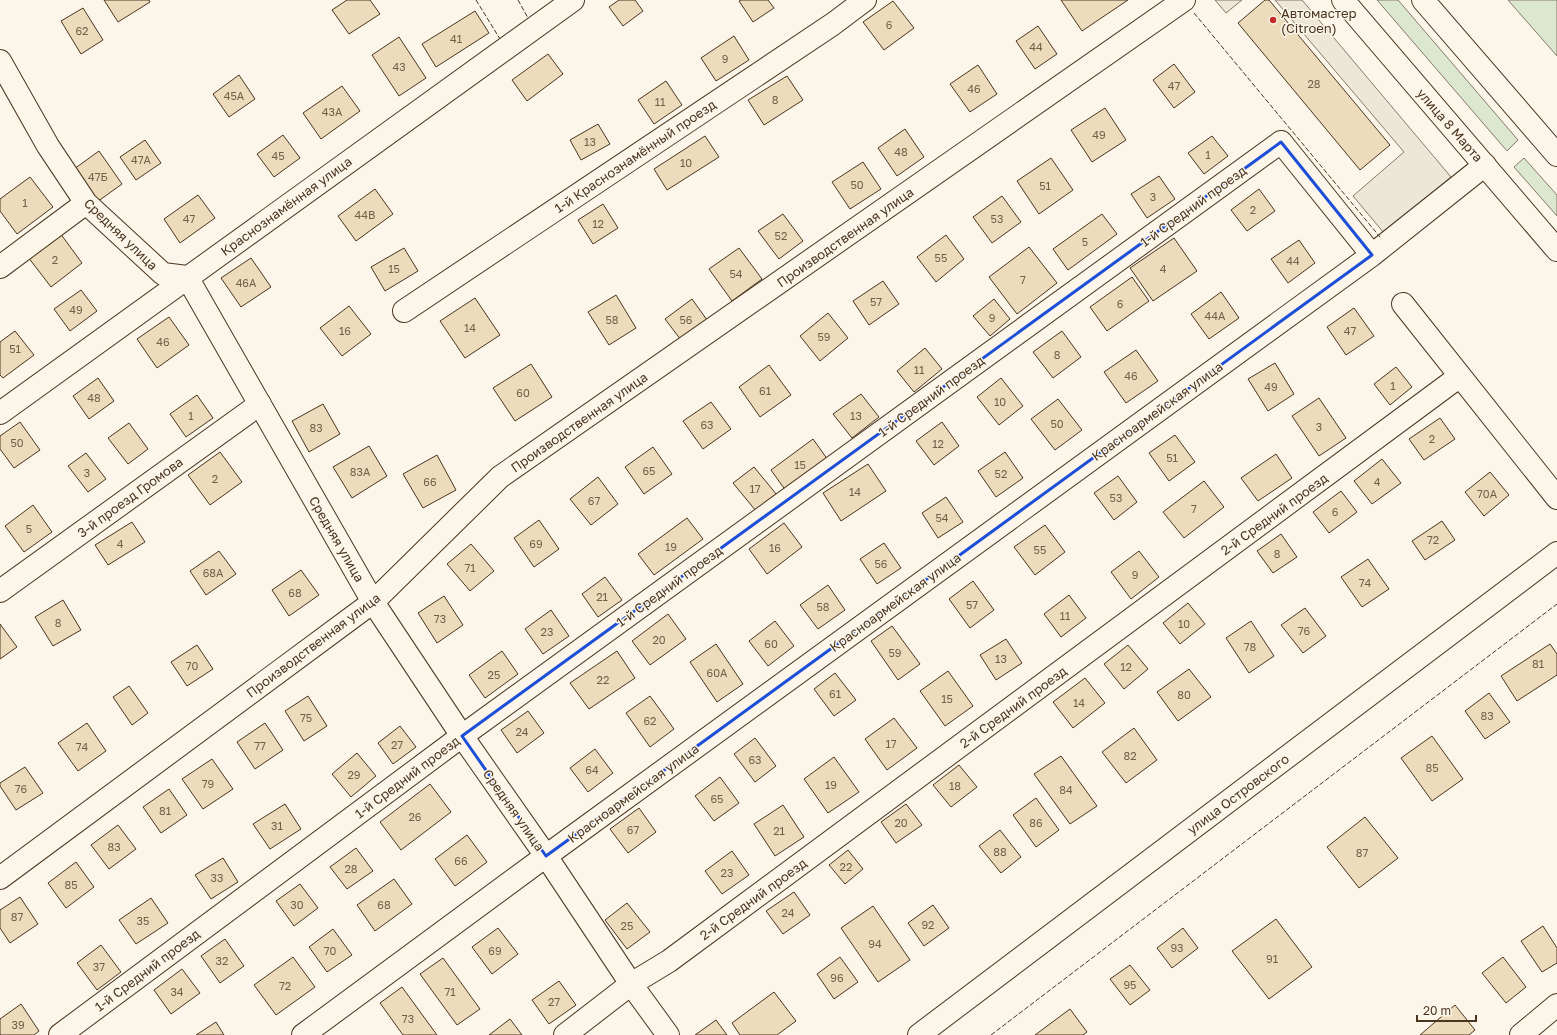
<svg xmlns="http://www.w3.org/2000/svg" width="1557" height="1035" font-family="'Golos Text',sans-serif">
	<style>
		.green { fill: #dce7d0; stroke: #887966 }
		.parking { fill: #ede7d9; stroke: #887966 }
		.building { fill: #ecdcbc; stroke: #4a3520 }
		.lines { fill: none; stroke-linecap: round; stroke-linejoin: round }
		.minor-casing { stroke: #4a3520; stroke-width: 24 }
		.major-casing { stroke: #4a3520; stroke-width: 24 }
		.minor { stroke: #fbf6e9; stroke-width: 22 }
		.major { stroke: #fbf6e9; stroke-width: 22 }
		.fence { stroke: #4a3520; stroke-width: 1; stroke-dasharray: 5 2; stroke-linecap: butt }
		.marked { fill: none; stroke: #1d4ed8; stroke-width: 3; stroke-linejoin: round }
		.poi-dot { fill: #c62828; stroke: #fbf6e9; stroke-width: 1.5 }
		.labels { text-anchor: middle; stroke-width: 3; stroke-linejoin: round; paint-order: stroke }
		.number-label { font-size: 11px; fill: #725f47 }
		.poi-label { font-size: 13px; fill: #4a3520; stroke: #fbf6e9; text-anchor: start }
		.street-label { font-size: 13px; fill: #4a3520; stroke: #fbf6e9 }
	</style>
	<rect width="100%" height="100%" fill="#fbf6e9"/>
	<!-- green -->
	<path class="green" d="M1377,0H1398L1518,140L1507,151Z
		M1508,0H1557V56Z
		M1524,158L1557,195V216L1514,167Z"/>
	<!-- parking -->
	<path class="parking" d="M1215,0H1242L1226,13Z
		M1275,0H1302L1451,177L1384,233L1353,196L1404,152Z"/>
	<!-- building -->
	<path class="building" d="M104,0H149L150,2L118,22Z
		M347,0H370L380,14L349,34L332,10Z
		M619,0H635L643,11L623,26L609,7Z
		M741,0H768L774,8L753,22L739,1Z
		M1061,0H1128L1082,31Z
		M1265,0H1269L1390,145L1360,170L1238,23Z
		M893,1L914,28L884,50L863,22Z
		M83,8L103,40L81,54L61,21Z
		M475,11L489,33L436,67L422,44Z
		M1038,26L1057,54L1035,69L1016,41Z
		M734,36L749,60L716,81L701,58Z
		M399,37L426,78L399,96L372,55Z
		M548,54L563,74L527,101L512,80Z
		M1174,64L1195,92L1174,108L1153,80Z
		M978,65L997,94L970,112L950,84Z
		M239,75L255,99L229,117L213,94Z
		M787,76L803,100L764,125L748,100Z
		M666,81L682,105L654,124L638,100Z
		M342,86L360,111L321,139L303,113Z
		M1105,108L1126,140L1092,162L1071,130Z
		M598,124L610,144L581,160L570,140Z
		M905,129L924,157L897,176L878,148Z
		M283,135L300,158L274,177L257,154Z
		M705,136L719,157L667,190L654,169Z
		M1212,136L1228,156L1204,174L1188,153Z
		M145,140L161,163L136,180L120,157Z
		M99,151L122,184L97,202L74,169Z
		M1051,158L1073,190L1039,214L1017,181Z
		M863,162L881,189L850,209L832,182Z
		M1159,176L1175,199L1147,218L1131,194Z
		M30,177L53,207L17,234L0,211V199Z
		M375,189L393,214L356,241L338,216Z
		M1259,189L1275,211L1247,231L1231,210Z
		M198,195L215,218L180,243L164,219Z
		M1002,196L1021,222L992,243L973,217Z
		M603,204L618,228L593,244L578,220Z
		M783,214L803,241L779,259L758,231Z
		M1102,214L1117,234L1068,270L1053,249Z
		M60,233L82,263L51,287L28,257Z
		M946,235L964,259L936,282L917,257Z
		M1174,238L1197,271L1153,301L1130,268Z
		M1299,240L1315,263L1288,283L1271,259Z
		M1029,247L1057,283L1017,314L989,277Z
		M404,248L418,271L385,291L371,267Z
		M739,248L762,279L732,301L709,269Z
		M251,258L271,287L241,307L221,278Z
		M1132,277L1149,301L1107,331L1090,307Z
		M883,281L899,304L869,325L853,301Z
		M81,290L97,311L70,331L54,309Z
		M1221,292L1239,318L1209,339L1191,314Z
		M616,295L636,328L609,345L588,312Z
		M475,298L500,335L465,358L440,321Z
		M692,299L707,320L681,340L665,319Z
		M994,299L1010,319L990,336L973,316Z
		M349,306L371,334L342,356L320,328Z
		M1354,308L1374,336L1346,355L1327,327Z
		M828,313L848,338L820,361L800,336Z
		M169,317L189,345L157,368L137,339Z
		M15,331L34,355L3,378L0,375V342Z
		M1062,331L1081,357L1053,378L1033,352Z
		M925,348L942,369L914,392L897,371Z
		M1136,350L1158,381L1126,403L1104,372Z
		M1275,363L1294,394L1268,411L1248,379Z
		M531,364L552,397L515,421L493,388Z
		M769,365L791,395L760,417L739,387Z
		M1396,367L1412,387L1390,405L1374,384Z
		M98,378L114,401L89,419L73,396Z
		M1001,378L1023,406L999,425L977,397Z
		M861,394L879,417L852,438L833,414Z
		M197,395L213,418L186,437L170,414Z
		M1319,398L1346,438L1319,456L1292,416Z
		M1058,399L1082,430L1055,450L1031,419Z
		M711,402L731,429L703,449L683,421Z
		M323,404L340,434L309,452L292,421Z
		M1440,418L1455,439L1424,460L1409,439Z
		M20,422L40,450L14,468L0,449V436Z
		M942,422L959,446L934,465L916,441Z
		M129,423L148,449L128,464L108,438Z
		M1175,435L1195,462L1169,481L1149,453Z
		M813,439L828,460L786,491L771,470Z
		M369,446L387,476L352,498L333,467Z
		M653,447L672,474L644,494L625,467Z
		M220,452L242,482L210,505L188,475Z
		M1005,452L1023,478L996,497L978,471Z
		M86,453L106,479L88,492L68,466Z
		M1276,454L1292,478L1258,501L1241,478Z
		M437,455L456,490L423,508L403,474Z
		M1382,459L1401,483L1372,504L1354,481Z
		M868,464L886,491L841,521L823,493Z
		M754,467L777,495L756,511L733,483Z
		M1490,472L1509,495L1484,516L1465,492Z
		M1118,476L1137,502L1114,520L1094,493Z
		M598,477L618,504L591,525L570,499Z
		M1204,481L1224,507L1184,538L1163,512Z
		M1341,491L1357,512L1329,533L1313,512Z
		M946,497L963,522L938,538L922,513Z
		M33,505L52,532L24,552L5,526Z
		M687,518L703,539L654,575L638,554Z
		M539,520L559,549L534,567L514,538Z
		M1442,521L1455,540L1425,560L1412,541Z
		M132,522L145,542L108,565L95,545Z
		M784,523L802,547L767,574L749,549Z
		M1045,525L1065,552L1035,575L1014,547Z
		M1281,534L1297,557L1273,573L1257,551Z
		M884,543L901,568L877,584L860,559Z
		M471,544L494,571L470,591L447,564Z
		M219,551L236,574L206,595L190,571Z
		M1139,551L1159,577L1131,599L1111,572Z
		M1368,559L1389,589L1362,607L1341,577Z
		M301,570L319,595L289,616L272,590Z
		M605,577L622,600L598,617L582,594Z
		M973,581L994,610L970,628L949,599Z
		M828,585L845,610L818,629L800,605Z
		M1069,595L1086,618L1061,637L1044,614Z
		M444,596L463,625L437,643L418,613Z
		M63,600L81,630L53,646L35,617Z
		M1188,603L1205,624L1180,644L1163,623Z
		M1305,608L1326,636L1303,653L1281,625Z
		M551,610L569,636L543,654L525,629Z
		M668,614L686,639L650,665L632,641Z
		M775,621L794,646L768,666L749,641Z
		M1251,621L1274,656L1249,673L1226,638Z
		M0,624L17,647L0,659Z
		M892,626L920,664L898,680L871,641Z
		M1006,639L1022,663L996,680L980,655Z
		M716,644L743,684L717,702L690,662Z
		M1550,644L1557,654V675L1517,701L1501,676Z
		M197,645L213,669L187,686L171,662Z
		M1128,645L1148,669L1124,689L1104,664Z
		M502,651L518,674L485,698L469,675Z
		M617,651L635,678L589,709L570,683Z
		M1189,669L1211,697L1178,721L1157,692Z
		M948,671L973,706L945,726L920,691Z
		M835,673L856,700L834,716L814,689Z
		M1085,678L1105,703L1073,728L1053,702Z
		M129,686L148,713L132,725L113,697Z
		M1489,693L1510,722L1485,739L1465,711Z
		M308,696L327,726L304,741L285,711Z
		M650,696L674,729L650,747L626,713Z
		M528,711L544,733L517,753L501,730Z
		M894,718L917,748L887,770L865,739Z
		M87,723L106,751L78,771L58,743Z
		M265,723L283,750L255,769L237,742Z
		M400,726L416,747L393,764L378,743Z
		M1134,728L1157,760L1126,783L1102,752Z
		M1432,736L1463,779L1432,801L1401,758Z
		M755,738L776,766L755,782L734,754Z
		M595,749L613,773L588,792L570,768Z
		M357,753L376,776L351,797L332,774Z
		M1061,756L1097,806L1070,824L1034,774Z
		M834,757L859,792L828,813L804,779Z
		M212,759L233,789L203,809L182,779Z
		M959,765L977,787L951,807L933,785Z
		M25,767L43,793L16,810L0,786V783Z
		M720,777L739,803L714,821L695,796Z
		M430,784L451,812L401,850L380,822Z
		M169,789L187,815L161,833L143,807Z
		M1036,798L1059,830L1036,847L1013,815Z
		M285,804L301,829L270,849L253,824Z
		M906,804L922,825L896,843L881,822Z
		M783,805L804,837L775,856L754,824Z
		M639,808L656,832L628,853L610,829Z
		M1365,817L1398,858L1359,888L1327,847Z
		M118,825L136,849L109,869L91,845Z
		M1000,830L1021,857L1001,873L979,846Z
		M467,835L487,862L455,886L435,859Z
		M356,848L373,871L347,889L330,867Z
		M848,850L863,869L845,884L829,865Z
		M732,851L749,875L722,894L705,871Z
		M223,858L238,882L211,899L195,875Z
		M76,862L94,887L66,908L48,883Z
		M394,879L412,904L375,931L357,905Z
		M300,884L318,908L294,926L276,901Z
		M794,892L810,915L783,934L766,911Z
		M20,897L38,924L10,943L0,928V910Z
		M151,898L168,923L136,944L119,920Z
		M627,903L650,932L627,949L605,920Z
		M933,905L949,928L924,946L908,923Z
		M873,906L910,960L878,982L841,928Z
		M1276,919L1312,967L1269,999L1232,951Z
		M1543,926L1557,948V963L1542,972L1521,941Z
		M498,928L518,954L492,974L472,947Z
		M1183,928L1198,948L1172,968L1157,948Z
		M333,929L352,955L327,972L309,947Z
		M225,939L244,966L220,983L201,956Z
		M101,945L121,972L97,990L77,963Z
		M293,957L315,987L276,1015L254,985Z
		M840,957L858,982L834,999L817,974Z
		M1503,957L1526,987L1506,1003L1482,973Z
		M443,958L480,1009L457,1025L420,974Z
		M1130,965L1150,990L1130,1005L1110,979Z
		M182,969L200,993L171,1014L154,990Z
		M559,981L576,1005L549,1024L532,1000Z
		M402,987L437,1035H403L380,1003Z
		M774,992L796,1021L777,1035H740L732,1023Z
		M21,1004L39,1031L34,1035H0V1019Z
		M1455,1005L1475,1030L1469,1035H1420Z
		M1070,1009L1087,1032L1083,1035H1035Z
		M510,1019L522,1035H489Z
		M716,1020L727,1035H695Z
		M216,1022L224,1035H196Z"/>
	<g class="lines">
		<!-- minor casing -->
		<g class="minor-casing">
			<path id="minor" d="M0,61L48,146L86,203L163,274L187,277L373,602L462,736L546,856L631,984L668,1035
				M0,267L86,203
				M1403,304L1557,498
				M404,311L833,24L865,0
				M0,413L573,0
				M0,591L260,404
				M0,878L373,602L500,477L1184,0
				M60,1035L462,736L1281,142L1372,255
				M303,1035L546,856L1372,255L1485,165
				M565,1035L631,984L669,961L1460,376
				M919,1035L1557,553
				M1521,1035L1557,1005"/>
		</g>
		<!-- major casing -->
		<g class="major-casing">
			<path id="major" d="M1343,0L1557,250
				M1423,0L1557,155"/>
		</g>
		<!-- minor -->
		<use href="#minor" class="minor"/>
		<!-- major -->
		<use href="#major" class="major"/>
		<!-- fence -->
		<path class="fence" d="M476,0L500,39
			M518,0L528,18
			M1194,13L1380,237
			M991,1035L1557,604"/>
	</g>
	<!-- marked area -->
	<path class="marked" d="M1281,142L1372,255L546,856L462,736Z"/>
	<!-- markers -->
	<circle class="poi-dot" cx="1273" cy="20" r="4"/>
	<g class="labels">
		<!-- number labels -->
		<g class="number-label">
			<text x="889" y="29">6</text>
			<text x="82" y="35">62</text>
			<text x="456" y="43">41</text>
			<text x="1036" y="51">44</text>
			<text x="725" y="63">9</text>
			<text x="399" y="71">43</text>
			<text x="1314" y="88">28</text>
			<text x="1174" y="90">47</text>
			<text x="974" y="93">46</text>
			<text x="234" y="100">45А</text>
			<text x="775" y="104">8</text>
			<text x="660" y="106">11</text>
			<text x="332" y="116">43А</text>
			<text x="1099" y="139">49</text>
			<text x="590" y="146">13</text>
			<text x="901" y="156">48</text>
			<text x="1208" y="159">1</text>
			<text x="278" y="160">45</text>
			<text x="141" y="164">47А</text>
			<text x="686" y="167">10</text>
			<text x="98" y="181">47Б</text>
			<text x="857" y="189">50</text>
			<text x="1045" y="190">51</text>
			<text x="1153" y="201">3</text>
			<text x="25" y="207">1</text>
			<text x="1253" y="214">2</text>
			<text x="365" y="219">44В</text>
			<text x="189" y="223">47</text>
			<text x="997" y="223">53</text>
			<text x="598" y="228">12</text>
			<text x="781" y="240">52</text>
			<text x="1085" y="246">5</text>
			<text x="941" y="262">55</text>
			<text x="55" y="264">2</text>
			<text x="1293" y="265">44</text>
			<text x="394" y="273">15</text>
			<text x="1163" y="273">4</text>
			<text x="736" y="278">54</text>
			<text x="1023" y="284">7</text>
			<text x="246" y="287">46А</text>
			<text x="876" y="306">57</text>
			<text x="1120" y="308">6</text>
			<text x="76" y="314">49</text>
			<text x="1215" y="320">44А</text>
			<text x="992" y="322">9</text>
			<text x="612" y="324">58</text>
			<text x="686" y="324">56</text>
			<text x="470" y="332">14</text>
			<text x="345" y="335">16</text>
			<text x="1350" y="335">47</text>
			<text x="824" y="341">59</text>
			<text x="163" y="346">46</text>
			<text x="15" y="353">51</text>
			<text x="1057" y="359">8</text>
			<text x="919" y="374">11</text>
			<text x="1131" y="380">46</text>
			<text x="1393" y="390">1</text>
			<text x="1271" y="391">49</text>
			<text x="765" y="395">61</text>
			<text x="523" y="397">60</text>
			<text x="94" y="402">48</text>
			<text x="1000" y="406">10</text>
			<text x="191" y="420">1</text>
			<text x="856" y="420">13</text>
			<text x="1057" y="428">50</text>
			<text x="707" y="429">63</text>
			<text x="1319" y="431">3</text>
			<text x="316" y="432">83</text>
			<text x="1432" y="443">2</text>
			<text x="17" y="447">50</text>
			<text x="938" y="448">12</text>
			<text x="1172" y="462">51</text>
			<text x="800" y="469">15</text>
			<text x="649" y="475">65</text>
			<text x="360" y="476">83А</text>
			<text x="87" y="477">3</text>
			<text x="1001" y="478">52</text>
			<text x="215" y="483">2</text>
			<text x="430" y="486">66</text>
			<text x="1377" y="486">4</text>
			<text x="755" y="493">17</text>
			<text x="855" y="496">14</text>
			<text x="1487" y="498">70А</text>
			<text x="1116" y="502">53</text>
			<text x="594" y="505">67</text>
			<text x="1194" y="513">7</text>
			<text x="1335" y="516">6</text>
			<text x="942" y="522">54</text>
			<text x="29" y="533">5</text>
			<text x="1433" y="544">72</text>
			<text x="120" y="548">4</text>
			<text x="536" y="548">69</text>
			<text x="671" y="551">19</text>
			<text x="775" y="552">16</text>
			<text x="1040" y="554">55</text>
			<text x="1277" y="558">8</text>
			<text x="881" y="568">56</text>
			<text x="470" y="572">71</text>
			<text x="213" y="577">68А</text>
			<text x="1135" y="579">9</text>
			<text x="1365" y="587">74</text>
			<text x="295" y="597">68</text>
			<text x="602" y="601">21</text>
			<text x="972" y="609">57</text>
			<text x="823" y="611">58</text>
			<text x="1065" y="620">11</text>
			<text x="440" y="623">73</text>
			<text x="58" y="627">8</text>
			<text x="1184" y="628">10</text>
			<text x="1304" y="635">76</text>
			<text x="547" y="636">23</text>
			<text x="659" y="644">20</text>
			<text x="771" y="648">60</text>
			<text x="1250" y="651">78</text>
			<text x="895" y="657">59</text>
			<text x="1001" y="663">13</text>
			<text x="1538" y="668">81</text>
			<text x="192" y="670">70</text>
			<text x="1126" y="671">12</text>
			<text x="717" y="677">60А</text>
			<text x="494" y="679">25</text>
			<text x="603" y="684">22</text>
			<text x="835" y="698">61</text>
			<text x="1184" y="699">80</text>
			<text x="947" y="703">15</text>
			<text x="1079" y="707">14</text>
			<text x="1487" y="720">83</text>
			<text x="306" y="722">75</text>
			<text x="650" y="725">62</text>
			<text x="522" y="736">24</text>
			<text x="891" y="748">17</text>
			<text x="397" y="749">27</text>
			<text x="260" y="750">77</text>
			<text x="82" y="751">74</text>
			<text x="1130" y="760">82</text>
			<text x="755" y="764">63</text>
			<text x="1432" y="772">85</text>
			<text x="592" y="774">64</text>
			<text x="354" y="779">29</text>
			<text x="208" y="788">79</text>
			<text x="831" y="789">19</text>
			<text x="955" y="790">18</text>
			<text x="21" y="793">76</text>
			<text x="1066" y="794">84</text>
			<text x="717" y="803">65</text>
			<text x="165" y="815">81</text>
			<text x="415" y="821">26</text>
			<text x="901" y="827">20</text>
			<text x="1036" y="827">86</text>
			<text x="277" y="830">31</text>
			<text x="633" y="834">67</text>
			<text x="779" y="835">21</text>
			<text x="114" y="851">83</text>
			<text x="1000" y="856">88</text>
			<text x="1362" y="857">87</text>
			<text x="461" y="865">66</text>
			<text x="846" y="871">22</text>
			<text x="351" y="873">28</text>
			<text x="727" y="877">23</text>
			<text x="217" y="882">33</text>
			<text x="71" y="889">85</text>
			<text x="297" y="909">30</text>
			<text x="384" y="909">68</text>
			<text x="788" y="917">24</text>
			<text x="17" y="921">87</text>
			<text x="143" y="925">35</text>
			<text x="928" y="929">92</text>
			<text x="627" y="930">25</text>
			<text x="875" y="948">94</text>
			<text x="1177" y="952">93</text>
			<text x="330" y="955">70</text>
			<text x="495" y="955">69</text>
			<text x="1272" y="963">91</text>
			<text x="222" y="965">32</text>
			<text x="99" y="971">37</text>
			<text x="837" y="982">96</text>
			<text x="1130" y="989">95</text>
			<text x="285" y="990">72</text>
			<text x="177" y="996">34</text>
			<text x="450" y="996">71</text>
			<text x="554" y="1006">27</text>
			<text x="408" y="1023">73</text>
			<text x="18" y="1029">39</text>
		</g>
		<!-- poi labels -->
		<g class="poi-label">
			<text x="1281" y="18">Автомастер<tspan x="1281" dy="15">(Citroen)</tspan></text>
		</g>
		<!-- street labels -->
		<g class="street-label">
			<text transform="translate(1450 125) rotate(49)" y="5">улица 8 Марта</text>
			<text transform="translate(635 156) rotate(-34)" y="5">1-й Краснознамённый проезд</text>
			<text transform="translate(286 206) rotate(-36)" y="5">Краснознамённая улица</text>
			<text transform="translate(1193 206) rotate(-36)" y="5">1-й Средний проезд</text>
			<text transform="translate(121 234) rotate(44)" y="5">Средняя улица</text>
			<text transform="translate(845 237) rotate(-35)" y="5">Производственная улица</text>
			<text transform="translate(931 396) rotate(-36)" y="5">1-й Средний проезд</text>
			<text transform="translate(1157 411) rotate(-36)" y="5">Красноармейская улица</text>
			<text transform="translate(579 422) rotate(-35)" y="5">Производственная улица</text>
			<text transform="translate(130 497) rotate(-36)" y="5">3-й проезд Громова</text>
			<text transform="translate(1274 514) rotate(-36)" y="5">2-й Средний проезд</text>
			<text transform="translate(337 539) rotate(60)" y="5">Средняя улица</text>
			<text transform="translate(669 586) rotate(-36)" y="5">1-й Средний проезд</text>
			<text transform="translate(895 602) rotate(-36)" y="5">Красноармейская улица</text>
			<text transform="translate(313 645) rotate(-37)" y="5">Производственная улица</text>
			<text transform="translate(1013 707) rotate(-36)" y="5">2-й Средний проезд</text>
			<text transform="translate(407 777) rotate(-37)" y="5">1-й Средний проезд</text>
			<text transform="translate(633 793) rotate(-36)" y="5">Красноармейская улица</text>
			<text transform="translate(1238 794) rotate(-37)" y="5">улица Островского</text>
			<text transform="translate(514 810) rotate(55)" y="5">Средняя улица</text>
			<text transform="translate(753 899) rotate(-36)" y="5">2-й Средний проезд</text>
			<text transform="translate(147 970) rotate(-37)" y="5">1-й Средний проезд</text>
		</g>
	</g>
	<!-- scale -->
	<path d="M1417 1015v6h59v-6" fill="none" stroke="#4a3520" stroke-width="2"/>
	<text x="1423" y="1015" font-size="12" fill="#4a3520" stroke="#fbf6e9" stroke-width="3" paint-order="stroke">20 m</text>
</svg>
